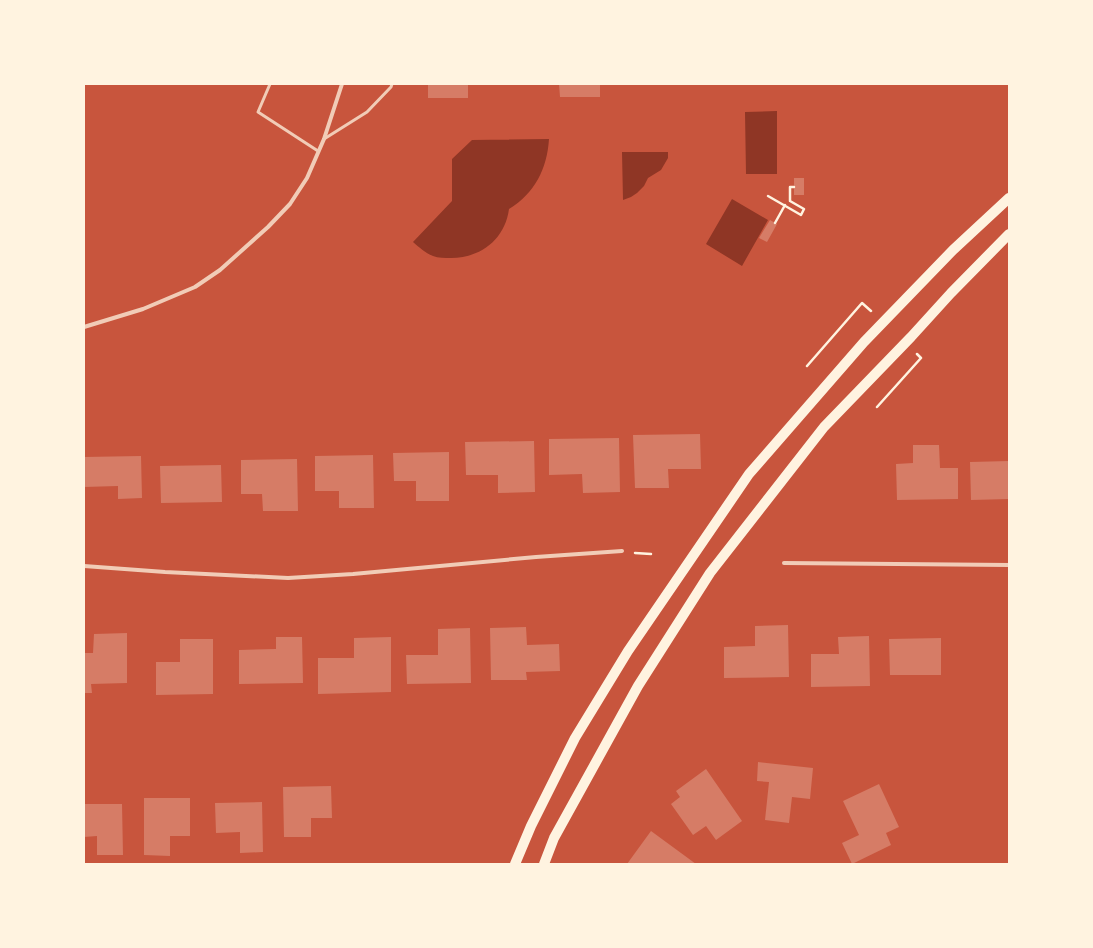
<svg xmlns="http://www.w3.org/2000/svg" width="1093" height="948" font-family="'Open Sans',sans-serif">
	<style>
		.water { fill: #8f3625 }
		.building { fill: #d67c66 }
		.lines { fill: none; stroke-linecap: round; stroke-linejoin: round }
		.path { stroke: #fff3e0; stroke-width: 2.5 }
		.service { stroke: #f1ccb7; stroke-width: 3 }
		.minor { stroke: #f1ccb7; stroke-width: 4 }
		.primary { stroke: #fff3e0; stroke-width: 10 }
	</style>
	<rect width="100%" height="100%" fill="#c8553d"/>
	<!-- water -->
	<path class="water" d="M777,111V174H746L745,112Z
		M549,139C547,169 535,193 509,209C505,239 481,258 451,258C445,258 438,258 433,256C425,253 419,247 413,242L452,201V159L472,140Z
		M622,152H668V158L661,170L648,178L644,186L637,193L631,197L623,200Z
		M732,199L768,220L742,266L706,244Z"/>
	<!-- building -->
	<path class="building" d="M428,84H468V98H428Z
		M559,84H600V97H560Z
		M794,178H804V195H794Z
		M770,220L777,224L767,242L759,238Z
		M700,434L701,469H668L669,488H635L633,435Z
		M619,438L620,492L583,493L582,474L549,475V439Z
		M534,441L535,492L498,493V475H466L465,442Z
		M913,445H939L940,468H958V499L897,500L896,464L913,463Z
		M449,452V501H416V481H394L393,453Z
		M373,455L374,508H339V491H315V456Z
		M141,456L142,498L118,499V486L84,487V457Z
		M297,459L298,511H263L262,494H241V460Z
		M1009,461V499L971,500L970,462Z
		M221,465L222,502L161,503L160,466Z
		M788,625L789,677L724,678V647L755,646V626Z
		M526,627L527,645L559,644L560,671L526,672L527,680H491L490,628Z
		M470,628L471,683L407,684L406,655H438V629Z
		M127,633V683L91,684L92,693H84V653H93L94,634Z
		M869,636L870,686L811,687V654H839L838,637Z
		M276,637H302L303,683L239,684V650L276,649Z
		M391,637V692L318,694V658H354V638Z
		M941,638V675H890L889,639Z
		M180,639H213V694L156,695V662H180Z
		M758,762L813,768L810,799L792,797L789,823L765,820L769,782L757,781Z
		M706,769L742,821L716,840L706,826L693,835L671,804L680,797L676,791Z
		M879,784L899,827L886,833L891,845L852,864L842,843L859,835L843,801Z
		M331,786L332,818H311V837H284L283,787Z
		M144,798H190V836H170V856L144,855Z
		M262,802L263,852L240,853V832L216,833L215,803Z
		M84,804H122L123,855H97V836L84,837Z
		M651,831L696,864H627Z"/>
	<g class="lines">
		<!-- path -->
		<path class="path" d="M768,196L801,215L804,209L790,201V187H794
			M775,223L785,205
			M807,366L862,303L871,311
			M877,407L921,358L917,354
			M635,553L651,554"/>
		<!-- service -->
		<path class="service" d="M270,84L258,112L318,151
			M324,139L367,112L391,87L392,84"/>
		<!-- minor -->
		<path class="minor" d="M84,327L143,309L195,287L220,270L268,227L290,204L307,178L324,139L342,84
			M784,563L1009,565
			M84,566L165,572L288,578L353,574L536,557L622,551"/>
		<!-- primary -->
		<path class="primary" d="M515,864L531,826L575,738L628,651L749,474L864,342L953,250L1009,198
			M544,864L554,838L638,686L710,573L824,427L911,337L951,293L1009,234"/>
	</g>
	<!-- border -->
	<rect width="1093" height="948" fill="none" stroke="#fff3e0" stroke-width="170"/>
</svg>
